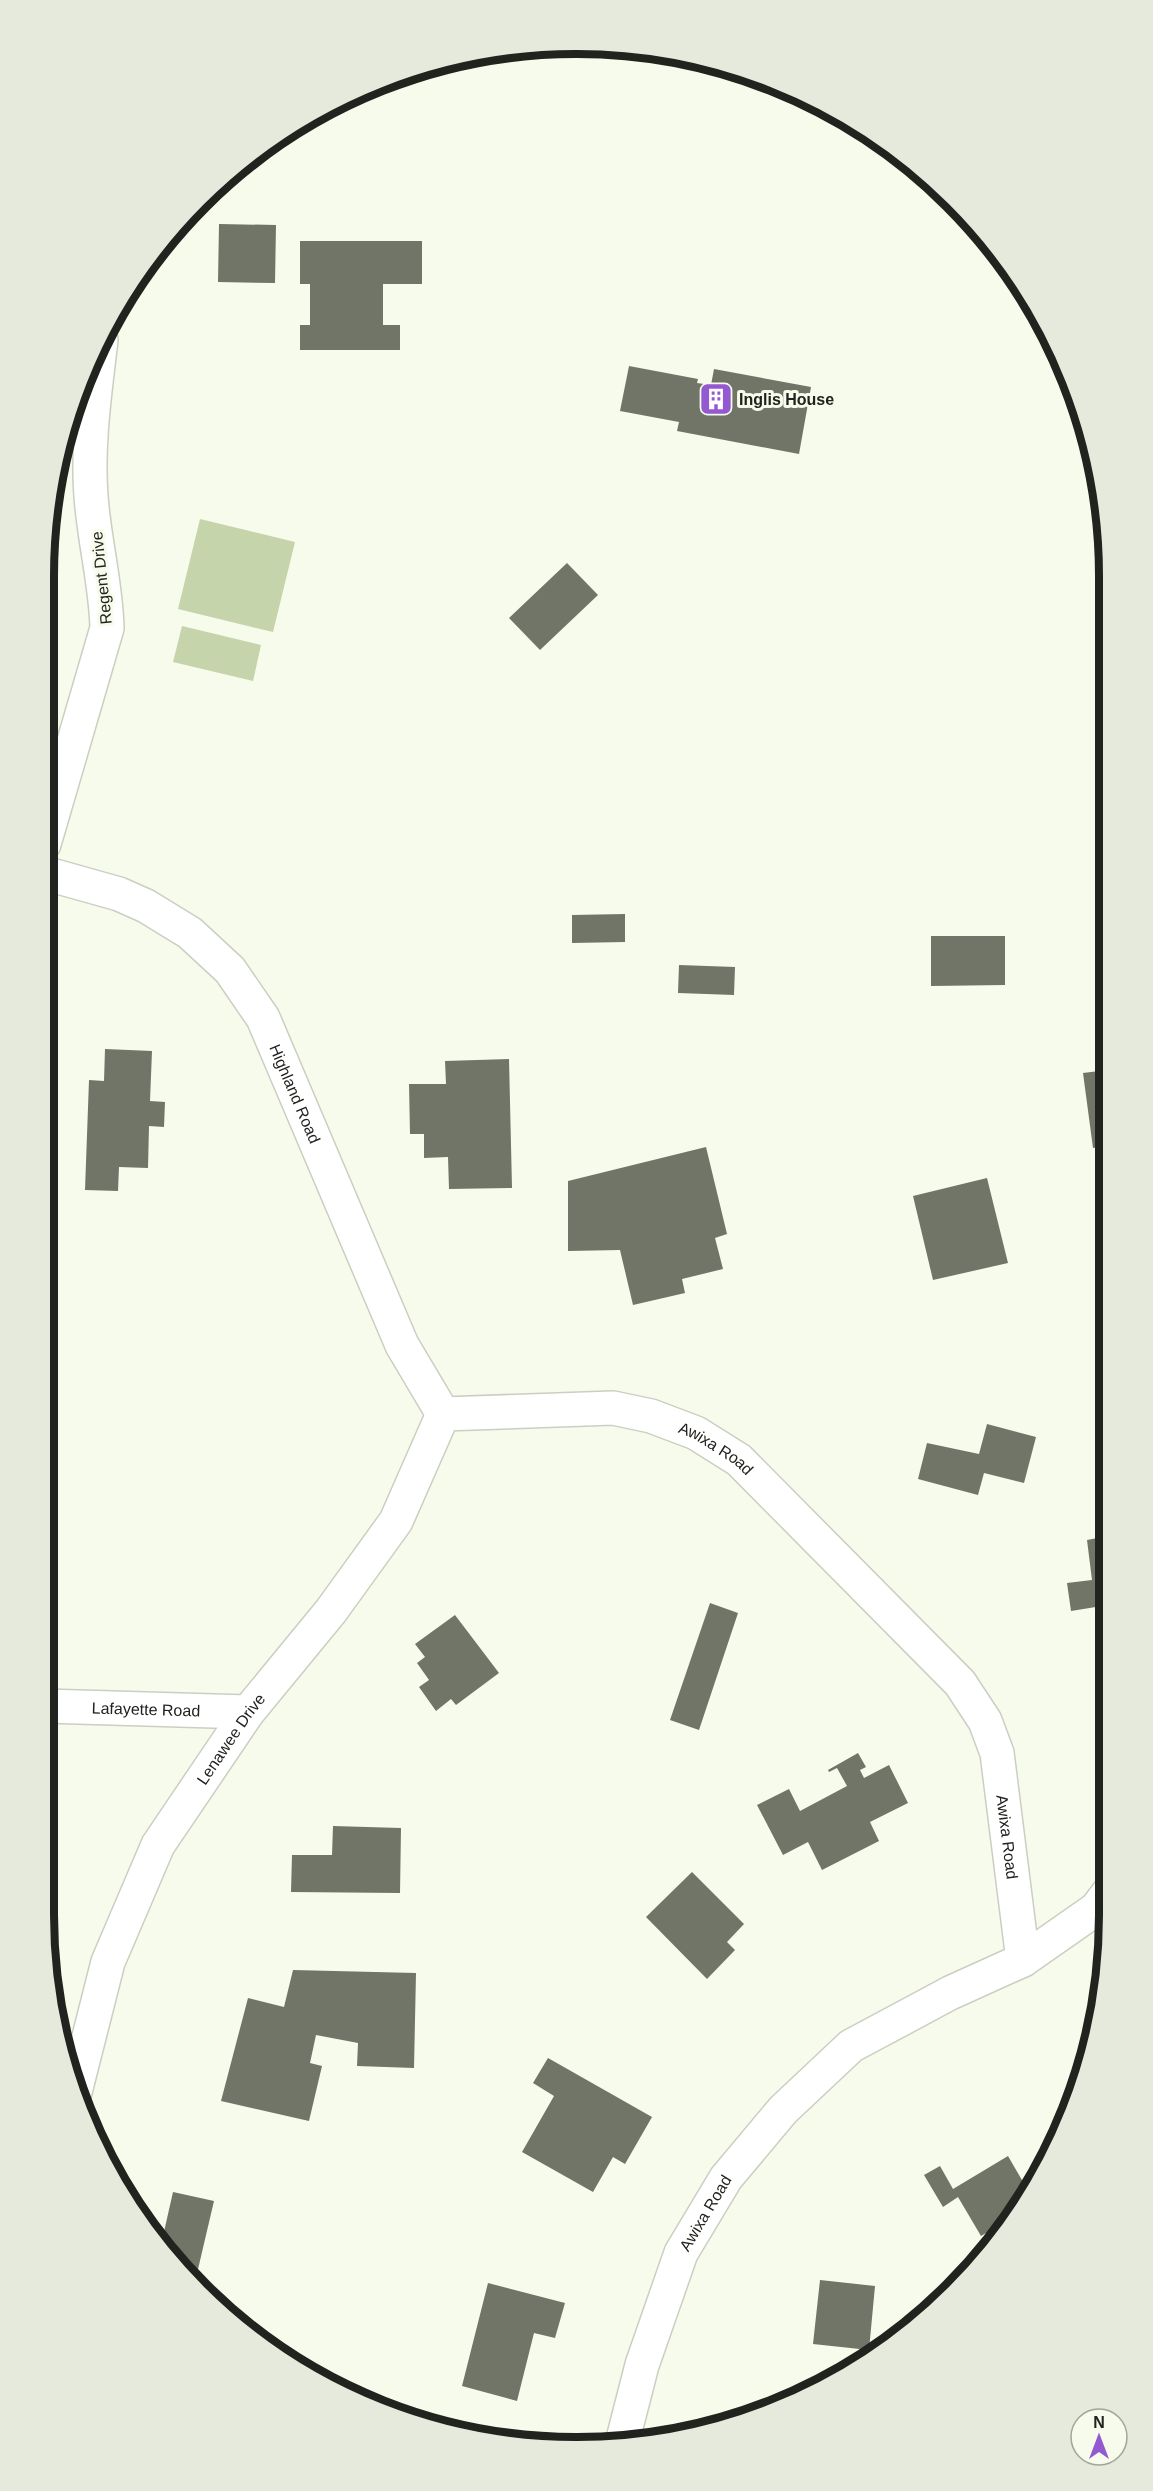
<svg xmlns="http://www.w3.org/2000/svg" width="1153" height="2491" font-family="Arial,sans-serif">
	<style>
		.pitch { fill: #c5d4ab }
		.building { fill: #707568 }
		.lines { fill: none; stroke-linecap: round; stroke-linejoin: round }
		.minor-casing { stroke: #cacfc1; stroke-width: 36 }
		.minor { stroke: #fff; stroke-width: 33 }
		.labels { text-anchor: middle; stroke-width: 6; stroke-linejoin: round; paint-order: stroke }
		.poi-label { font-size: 16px; font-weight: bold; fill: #21231e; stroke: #f6fbec; text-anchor: start }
		.street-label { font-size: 16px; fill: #21231e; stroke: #f6fbec }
		.rim { fill: none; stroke: #21231e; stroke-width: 8 }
	</style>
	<rect width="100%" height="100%" fill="#f6fbec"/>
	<!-- pitch -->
	<path class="pitch" d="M200,519L295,542L273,632L178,609Z
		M182,626L261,645L253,681L173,662Z"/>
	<!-- building -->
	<path class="building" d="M219,224L276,225L275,283L218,282Z
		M300,241H422V284H383V325H400V350H300V325H310V284H300Z
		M629,366L698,379L697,383L711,385L714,369L811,387L799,454L677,431L679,422L620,411Z
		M1102,507H1105V559H1102Z
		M567,563L598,595L540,650L509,618Z
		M625,914V942L572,943V915Z
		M931,936H1005V985L931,986Z
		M679,965L735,967L734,995L678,993Z
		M105,1049L152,1051L150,1101L165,1102L164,1127L149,1126L148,1168L119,1167L118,1191L85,1190L89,1080L104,1081Z
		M509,1059L512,1188L449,1189L448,1157L424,1158V1134H410L409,1084H446L445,1061Z
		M1107,1070V1146L1093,1148L1083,1073Z
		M706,1147L727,1234L715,1238L723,1269L682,1279L685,1293L633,1305L620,1250L568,1251V1181Z
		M987,1178L1008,1263L933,1280L913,1196Z
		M987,1424L1036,1437L1024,1483L984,1473L978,1495L918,1479L927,1443L979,1454Z
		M1108,1536V1605L1071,1611L1067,1583L1092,1580L1087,1540Z
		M710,1603L738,1613L699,1730L670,1720Z
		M455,1615L499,1673L456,1705L451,1699L436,1711L419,1687L429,1680L417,1663L425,1657L415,1644Z
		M858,1753L866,1767L860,1770L864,1778L889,1765L908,1803L870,1822L879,1841L822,1870L808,1842L783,1855L757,1805L789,1789L800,1811L847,1786L837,1768L829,1772L828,1770Z
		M333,1826L401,1828L400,1893L291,1892L292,1855H332Z
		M692,1872L744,1924L727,1942L735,1950L707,1979L646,1917Z
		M293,1970L416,1973L414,2068L357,2066L358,2043L316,2035L310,2063L322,2066L309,2121L221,2101L248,1998L284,2007Z
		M548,2058L652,2117L625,2164L613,2157L593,2192L522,2152L554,2096L533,2083Z
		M1008,2156L1026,2187L1005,2222L981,2236L958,2197L943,2207L924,2175L940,2166L953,2189Z
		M173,2192L214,2201L195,2282L176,2266L161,2245Z
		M820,2280L875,2286L869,2350L813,2344Z
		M488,2283L565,2303L555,2338L534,2333L517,2401L462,2386Z"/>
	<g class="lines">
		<!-- minor casing -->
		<g class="minor-casing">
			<g id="minor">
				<path d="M44,844L107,628C106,584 94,540 91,496C87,445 95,391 101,340"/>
				<path id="s1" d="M44,873L119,894L146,906L190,933L230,970L263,1018L402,1345L443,1414"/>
				<path id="s2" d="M443,1414L613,1408L651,1416L696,1433L739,1460L960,1683L985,1721L997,1753L1023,1960"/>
				<path id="s3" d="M44,1706L248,1712"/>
				<path id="s4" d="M75,2092L108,1962L158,1845L248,1712L331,1611L396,1521L443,1414"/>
				<path id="s5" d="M622,2443L642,2365L681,2253L726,2178L783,2110L851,2046L950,1993L1023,1960L1096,1909L1109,1892"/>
			</g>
		</g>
		<!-- minor -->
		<use href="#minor" class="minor"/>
	</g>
	<!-- icons -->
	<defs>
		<g id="building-square" transform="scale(1.725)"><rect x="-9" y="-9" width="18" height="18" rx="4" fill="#9359d1" stroke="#f6fbec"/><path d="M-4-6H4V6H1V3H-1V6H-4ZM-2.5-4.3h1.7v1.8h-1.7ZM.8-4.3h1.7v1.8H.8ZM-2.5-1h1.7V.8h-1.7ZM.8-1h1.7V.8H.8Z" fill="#fff"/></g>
	</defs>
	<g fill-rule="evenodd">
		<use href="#building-square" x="716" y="399"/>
	</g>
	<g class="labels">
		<!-- poi labels -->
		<g class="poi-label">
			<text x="739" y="405">Inglis House</text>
		</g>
		<!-- street labels -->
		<g class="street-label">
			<text transform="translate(101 578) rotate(-96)" y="6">Regent Drive</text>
			<text dy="6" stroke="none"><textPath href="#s1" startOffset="354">Highland Road</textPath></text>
			<text dy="6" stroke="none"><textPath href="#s2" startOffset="282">Awixa Road</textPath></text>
			<text dy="6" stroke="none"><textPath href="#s3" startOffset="102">Lafayette Road</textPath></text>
			<text dy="6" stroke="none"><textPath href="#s4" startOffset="390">Lenawee Drive</textPath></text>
			<text dy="6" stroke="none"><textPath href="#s2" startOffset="786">Awixa Road</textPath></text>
			<text dy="6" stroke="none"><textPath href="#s5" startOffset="246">Awixa Road</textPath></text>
		</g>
	</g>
	<!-- crop -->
	<path d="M0 0H1153V2491H0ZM576 54H577A522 522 0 0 1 1099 576V1915A522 522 0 0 1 577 2437H576A522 522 0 0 1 54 1915V576A522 522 0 0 1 576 54Z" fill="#e5eadc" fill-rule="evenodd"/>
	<path class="rim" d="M576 54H577A522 522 0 0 1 1099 576V1915A522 522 0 0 1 577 2437H576A522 522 0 0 1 54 1915V576A522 522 0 0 1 576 54Z"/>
	<!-- north arrow -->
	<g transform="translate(1099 2437)"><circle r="28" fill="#f6fbec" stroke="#a1a59a" stroke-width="1.5"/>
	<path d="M0-4.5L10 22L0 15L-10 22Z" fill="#9359d1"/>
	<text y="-9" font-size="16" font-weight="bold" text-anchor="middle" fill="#21231e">N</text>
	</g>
</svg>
